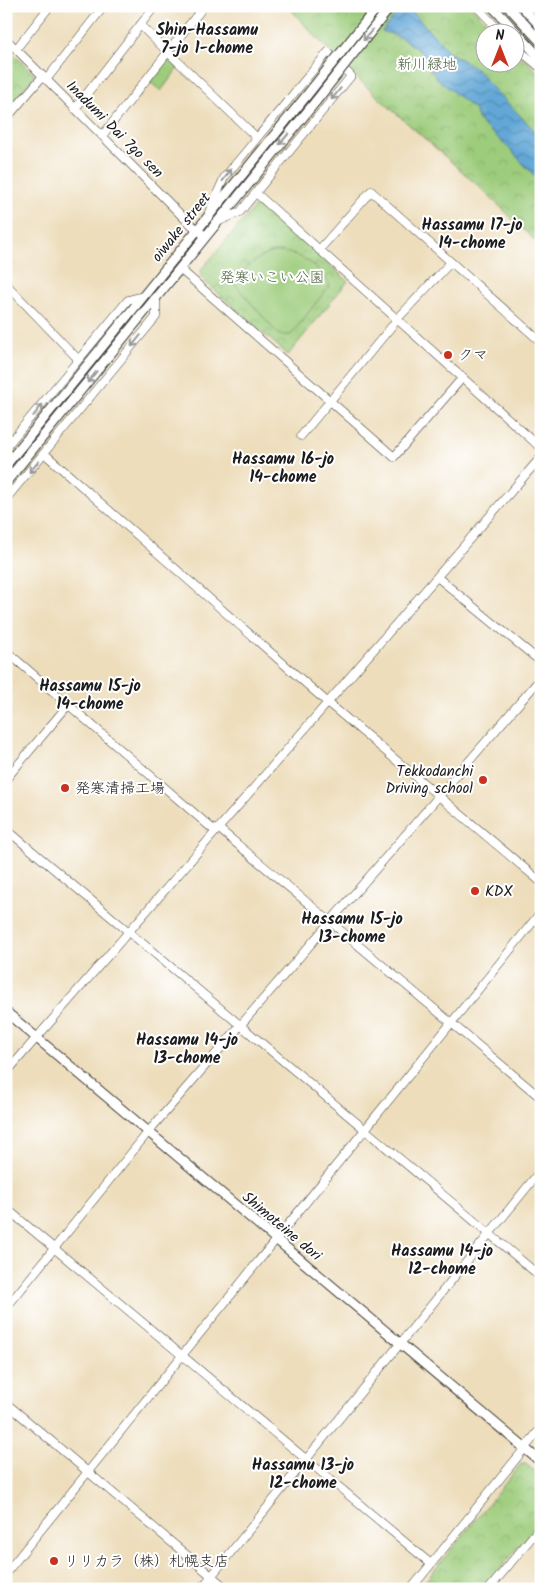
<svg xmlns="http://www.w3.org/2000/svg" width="547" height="1595" font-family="Kalam,'Klee One',sans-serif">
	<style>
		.park { fill: url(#park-crowns); stroke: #5c744c }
		.pitch { fill: #9dcc7b; stroke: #5c744c }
		.water { fill: url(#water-waves); stroke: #3f627a }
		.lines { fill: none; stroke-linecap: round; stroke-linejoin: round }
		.minor-casing { stroke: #3b3934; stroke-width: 9 }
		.major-casing { stroke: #3b3934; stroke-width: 11 }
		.minor { stroke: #fff; stroke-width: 8 }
		.major { stroke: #fff; stroke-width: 9 }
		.major-bridge-casing { stroke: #3b3934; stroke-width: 11; stroke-linecap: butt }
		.major-bridge { stroke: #fff; stroke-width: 9 }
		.oneway { stroke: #999 }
		.poi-dot { fill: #c8321e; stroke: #fff; stroke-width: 2 }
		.labels { text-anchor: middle; stroke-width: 4; stroke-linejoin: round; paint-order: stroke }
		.park-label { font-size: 15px; fill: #506242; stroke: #fff }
		.street-label { font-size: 15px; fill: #1c1c1c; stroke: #fff }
		.poi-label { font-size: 15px; fill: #1c1c1c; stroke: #fff; text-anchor: start }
		.neighbourhood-label { font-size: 16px; font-weight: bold; fill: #1c1c1c; stroke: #fff }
	</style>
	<defs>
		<pattern id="park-crowns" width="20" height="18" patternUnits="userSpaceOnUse" patternTransform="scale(1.25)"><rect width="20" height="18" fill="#9dcc7b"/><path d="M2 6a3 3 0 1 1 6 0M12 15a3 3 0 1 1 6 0" fill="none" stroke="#87af6a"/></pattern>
		<pattern id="water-waves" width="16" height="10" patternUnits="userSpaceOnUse" patternTransform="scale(1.25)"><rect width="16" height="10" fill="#62a7d7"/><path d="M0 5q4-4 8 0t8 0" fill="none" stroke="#5087ae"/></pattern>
	</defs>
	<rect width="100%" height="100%" fill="#fff"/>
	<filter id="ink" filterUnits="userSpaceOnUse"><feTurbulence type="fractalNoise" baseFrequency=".02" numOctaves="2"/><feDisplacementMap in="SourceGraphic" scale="10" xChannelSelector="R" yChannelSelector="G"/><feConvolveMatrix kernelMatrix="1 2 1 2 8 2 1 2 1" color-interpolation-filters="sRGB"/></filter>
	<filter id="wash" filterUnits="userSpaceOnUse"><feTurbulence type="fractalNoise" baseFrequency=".0096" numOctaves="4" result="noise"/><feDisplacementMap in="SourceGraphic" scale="20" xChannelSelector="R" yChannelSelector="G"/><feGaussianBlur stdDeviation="1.12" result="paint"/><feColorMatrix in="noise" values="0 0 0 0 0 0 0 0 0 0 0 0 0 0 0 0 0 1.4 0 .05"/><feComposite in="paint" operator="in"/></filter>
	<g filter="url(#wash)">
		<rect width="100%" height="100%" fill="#edddbb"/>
		<!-- park -->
		<path class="park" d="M288,6H470L497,32H484V62H514L515,50L541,75V247C523,229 505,211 487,194C420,132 347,76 288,6Z
			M6,47L35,75L6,110Z
			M167,59L178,68L161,91L150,82Z
			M261,204L348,281L288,355L201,278V270L256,205Z
			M521,1464H526L541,1476V1521L483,1589H419Z"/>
		<!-- pitch -->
		<path class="pitch" d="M274,252C299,251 318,265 330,285L291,335H279L233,282C245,268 256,257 274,252Z"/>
		<!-- water -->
		<path class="water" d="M403,6H407L449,52L478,70L488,83L541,137V183L507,146L480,122L474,109L439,80L426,65L422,53L404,39L382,31Z"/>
	</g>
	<g filter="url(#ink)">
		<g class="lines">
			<!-- minor casing -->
			<g class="minor-casing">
				<path id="minor" d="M476,6L501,32
					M521,6L541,27
					M140,25L257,138
					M6,39L187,221L205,236
					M514,46L541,68
					M16,49L50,6
					M46,80L104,6
					M75,109L155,6
					M6,119L42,77
					M102,136L204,6
					M256,193L541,448
					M209,212L224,178L328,52L351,76L240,212L215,223
					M319,250L371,191L541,342
					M180,269L394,457L463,377
					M6,284L78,359
					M301,436L401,315L451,262
					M6,447L128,300L143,296
					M45,454L327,702L541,882
					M6,499L156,317V299
					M437,577L541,662
					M6,651L215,831
					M6,779L68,705
					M218,828L541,1098
					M6,829L541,1277
					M6,1073L541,457
					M6,1208L431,1564
					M6,1308L149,1131L541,678
					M6,1403L227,1589
					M6,1573L541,912
					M201,1589L541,1170
					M411,1589L541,1428
					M489,1589L541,1526"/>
			</g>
			<!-- major casing -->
			<g class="major-casing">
				<path id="major" d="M492,6L541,59
					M508,6L541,42
					M347,45L378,6
					M345,64L391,6
					M6,465L307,95
					M6,482L316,101
					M6,1012L541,1462"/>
			</g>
			<!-- minor -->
			<use href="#minor" class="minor"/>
			<!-- major -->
			<use href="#major" class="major"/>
			<!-- major-bridge casing -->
			<g class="major-bridge-casing">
				<path id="major-bridge" d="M307,95L347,45
					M316,101L345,64"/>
			</g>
			<!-- major-bridge -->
			<use href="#major-bridge" class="major-bridge"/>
		</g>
		<!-- one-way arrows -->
		<defs><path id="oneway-shaft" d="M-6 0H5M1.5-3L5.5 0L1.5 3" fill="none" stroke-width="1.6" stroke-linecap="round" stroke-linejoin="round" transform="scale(1.25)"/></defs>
		<g class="oneway">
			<use href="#oneway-shaft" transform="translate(368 35) rotate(129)"/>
			<use href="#oneway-shaft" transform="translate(336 94) rotate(129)"/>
			<use href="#oneway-shaft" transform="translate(284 139) rotate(130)"/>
			<use href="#oneway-shaft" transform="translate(227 175) rotate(-54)"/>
			<use href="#oneway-shaft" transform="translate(136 341) rotate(129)"/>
			<use href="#oneway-shaft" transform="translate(92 377) rotate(129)"/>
			<use href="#oneway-shaft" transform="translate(38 410) rotate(-52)"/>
			<use href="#oneway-shaft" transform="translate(34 467) rotate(130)"/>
		</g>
	</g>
	<!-- markers -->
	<g class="poi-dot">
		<circle cx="448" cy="355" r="5"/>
		<circle cx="483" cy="780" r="5"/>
		<circle cx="65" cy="788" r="5"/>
		<circle cx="475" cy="891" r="5"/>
		<circle cx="54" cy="1561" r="5"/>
	</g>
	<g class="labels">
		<!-- park labels -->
		<g class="park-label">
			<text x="427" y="69">新川緑地</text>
			<text x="272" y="282">発寒いこい公園</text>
		</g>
		<!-- street labels -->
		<g class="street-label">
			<text transform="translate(115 129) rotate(45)" y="5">Inadumi Dai 7go sen</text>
			<text transform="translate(181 227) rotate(-51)" y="5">oiwake street</text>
			<text transform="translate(282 1226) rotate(40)" y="5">Shimoteine dori</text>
		</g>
		<!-- poi labels -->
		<g class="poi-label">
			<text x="458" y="360">クマ</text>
			<text x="473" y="776" text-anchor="end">Tekkodanchi<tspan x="473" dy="17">Driving school</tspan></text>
			<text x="75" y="793">発寒清掃工場</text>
			<text x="485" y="896">KDX</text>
			<text x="64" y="1566">リリカラ（株）札幌支店</text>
		</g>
		<!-- neighbourhood labels -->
		<g class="neighbourhood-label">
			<text x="207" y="35">Shin-Hassamu<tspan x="207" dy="18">7-jo 1-chome</tspan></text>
			<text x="472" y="230">Hassamu 17-jo<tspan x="472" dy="18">14-chome</tspan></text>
			<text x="283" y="464">Hassamu 16-jo<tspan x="283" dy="18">14-chome</tspan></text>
			<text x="90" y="691">Hassamu 15-jo<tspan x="90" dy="18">14-chome</tspan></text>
			<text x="352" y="924">Hassamu 15-jo<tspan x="352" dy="18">13-chome</tspan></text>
			<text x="187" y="1045">Hassamu 14-jo<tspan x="187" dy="18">13-chome</tspan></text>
			<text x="442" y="1256">Hassamu 14-jo<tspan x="442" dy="18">12-chome</tspan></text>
			<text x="303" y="1470">Hassamu 13-jo<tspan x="303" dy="18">12-chome</tspan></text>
		</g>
	</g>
	<!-- margin -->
	<rect width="547" height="1595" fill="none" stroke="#fff" stroke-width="25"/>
	<!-- north arrow -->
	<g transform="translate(500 48)"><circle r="24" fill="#ffffff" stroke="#a4a4a4"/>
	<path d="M0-4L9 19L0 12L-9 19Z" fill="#c8321e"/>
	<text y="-8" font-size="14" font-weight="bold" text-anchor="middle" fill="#1c1c1c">N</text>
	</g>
</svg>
